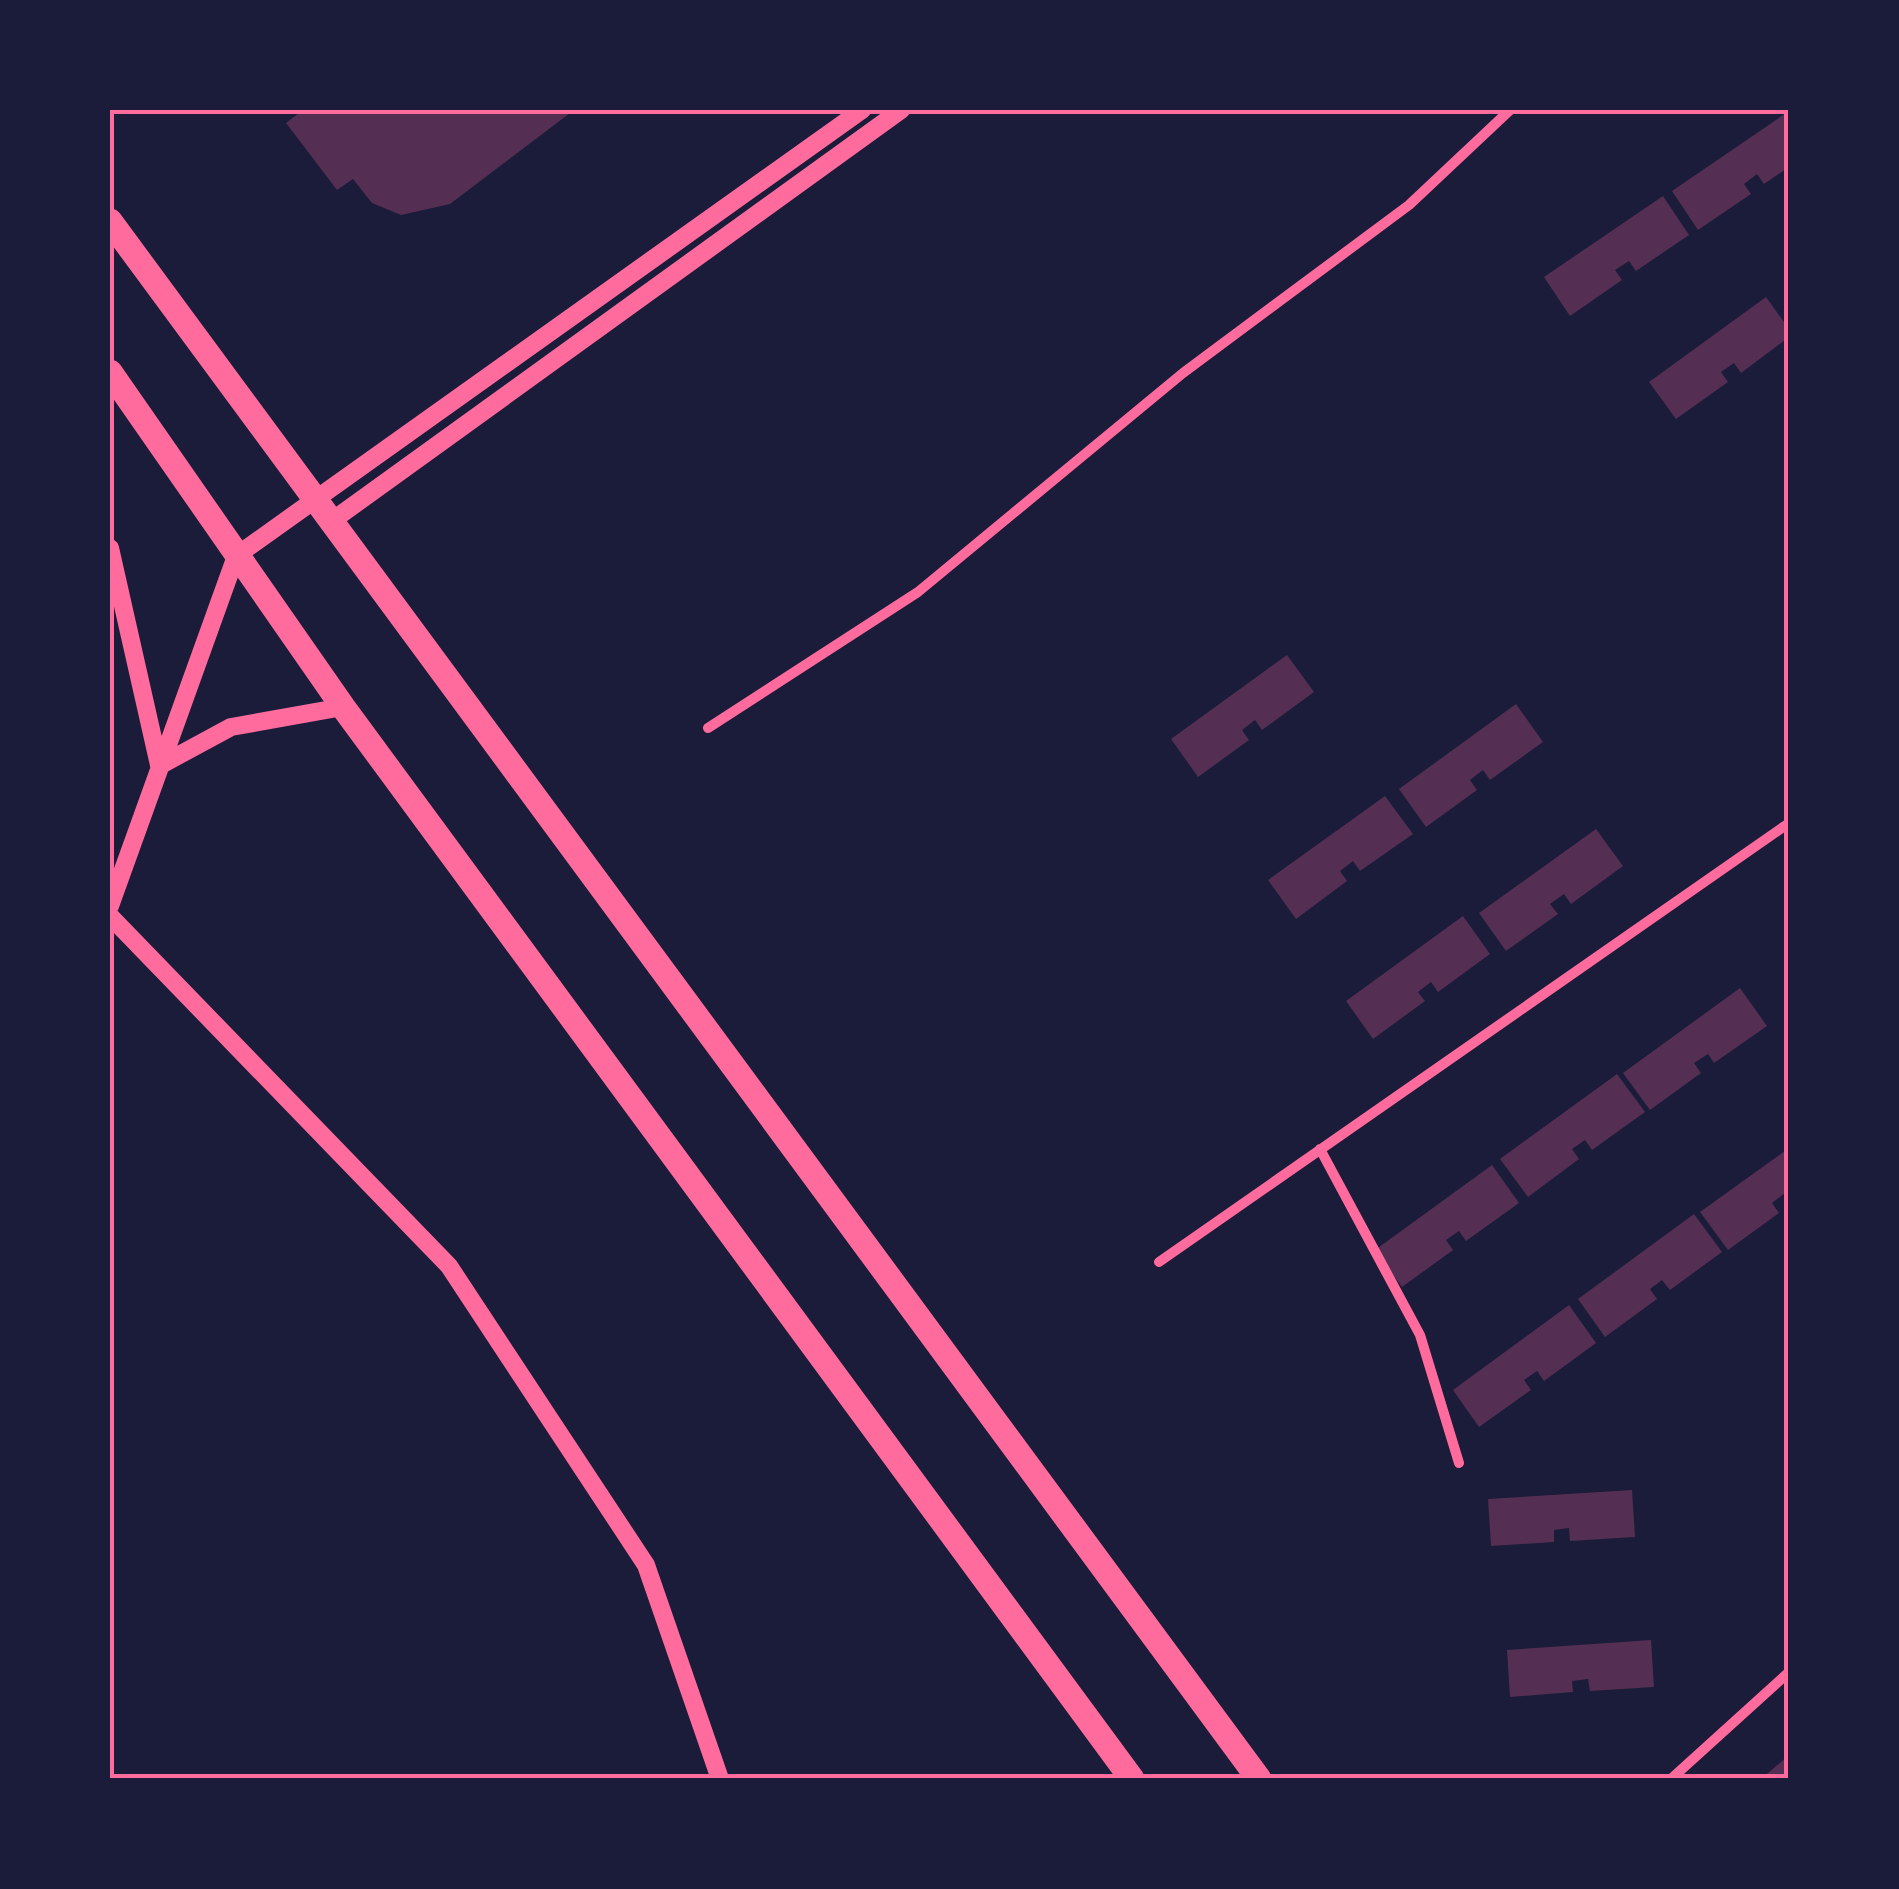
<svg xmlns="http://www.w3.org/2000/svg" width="1899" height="1889" font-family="Raleway,sans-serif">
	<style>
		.building { fill: #542f53 }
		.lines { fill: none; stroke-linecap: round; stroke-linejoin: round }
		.minor { stroke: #ff6b9d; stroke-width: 10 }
		.tertiary { stroke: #ff6b9d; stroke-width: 18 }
		.primary { stroke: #ff6b9d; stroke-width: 25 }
		.neatline { fill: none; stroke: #ff6b9d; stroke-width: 4 }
	</style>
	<rect width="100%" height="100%" fill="#1b1b3a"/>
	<!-- building -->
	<path class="building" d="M303,110H574L450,204L401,215L372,203L353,179L337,190L286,123Z
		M1789,111V167L1764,184L1757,174L1744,184L1751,194L1698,230L1672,191Z
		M1663,196L1689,235L1636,271L1629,261L1615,270L1622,280L1570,316L1544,277Z
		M1766,297L1789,329V337L1741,373L1734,363L1721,372L1728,382L1676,419L1649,382Z
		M1287,655L1314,692L1262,730L1255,720L1242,730L1249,740L1198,777L1171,739Z
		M1516,704L1543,742L1490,780L1483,770L1470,780L1477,790L1426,827L1399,789Z
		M1385,796L1413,834L1360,871L1353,861L1340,871L1347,881L1296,919L1268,880Z
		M1596,829L1623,866L1571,904L1564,894L1550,904L1558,914L1506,951L1479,913Z
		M1463,916L1490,954L1438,992L1431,982L1418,992L1425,1001L1373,1039L1346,1001Z
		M1740,988L1767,1026L1714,1063L1708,1054L1694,1063L1701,1073L1650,1110L1623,1073Z
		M1617,1074L1645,1112L1592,1150L1585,1140L1572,1149L1579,1159L1528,1197L1500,1159Z
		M1789,1148V1199L1785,1193L1772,1203L1779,1213L1728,1250L1700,1212Z
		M1492,1165L1519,1203L1466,1241L1459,1231L1446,1240L1453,1250L1402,1287L1375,1250Z
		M1694,1214L1722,1252L1670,1290L1662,1280L1650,1289L1657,1299L1605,1337L1578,1299Z
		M1569,1305L1596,1343L1544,1381L1537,1371L1524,1380L1531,1390L1479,1427L1453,1390Z
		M1632,1490L1635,1537L1570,1541L1569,1528L1554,1530V1542L1491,1546L1488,1499Z
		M1651,1640L1654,1687L1590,1691L1588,1679L1572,1681L1573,1692L1510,1697L1507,1650Z
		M1789,1755V1779H1761Z"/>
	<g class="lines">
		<!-- minor -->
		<path class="minor" d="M708,728L918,592L1183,373L1409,205L1510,110
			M1320,1149L1420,1335L1459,1463
			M1159,1262L1789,823
			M1671,1779L1789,1672"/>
		<!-- tertiary -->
		<path class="tertiary" d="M329,523L901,110
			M110,548L159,765
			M159,766L231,727L343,707
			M110,906L236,556L862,110
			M110,916L449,1266L646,1565L720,1779"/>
		<!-- primary -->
		<path class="primary" d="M110,221L1259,1779
			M110,372L343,707L1132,1779"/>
	</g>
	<!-- border -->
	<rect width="1899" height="1889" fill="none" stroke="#1b1b3a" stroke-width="225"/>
	<rect x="112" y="112" width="1674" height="1664" class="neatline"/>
</svg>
